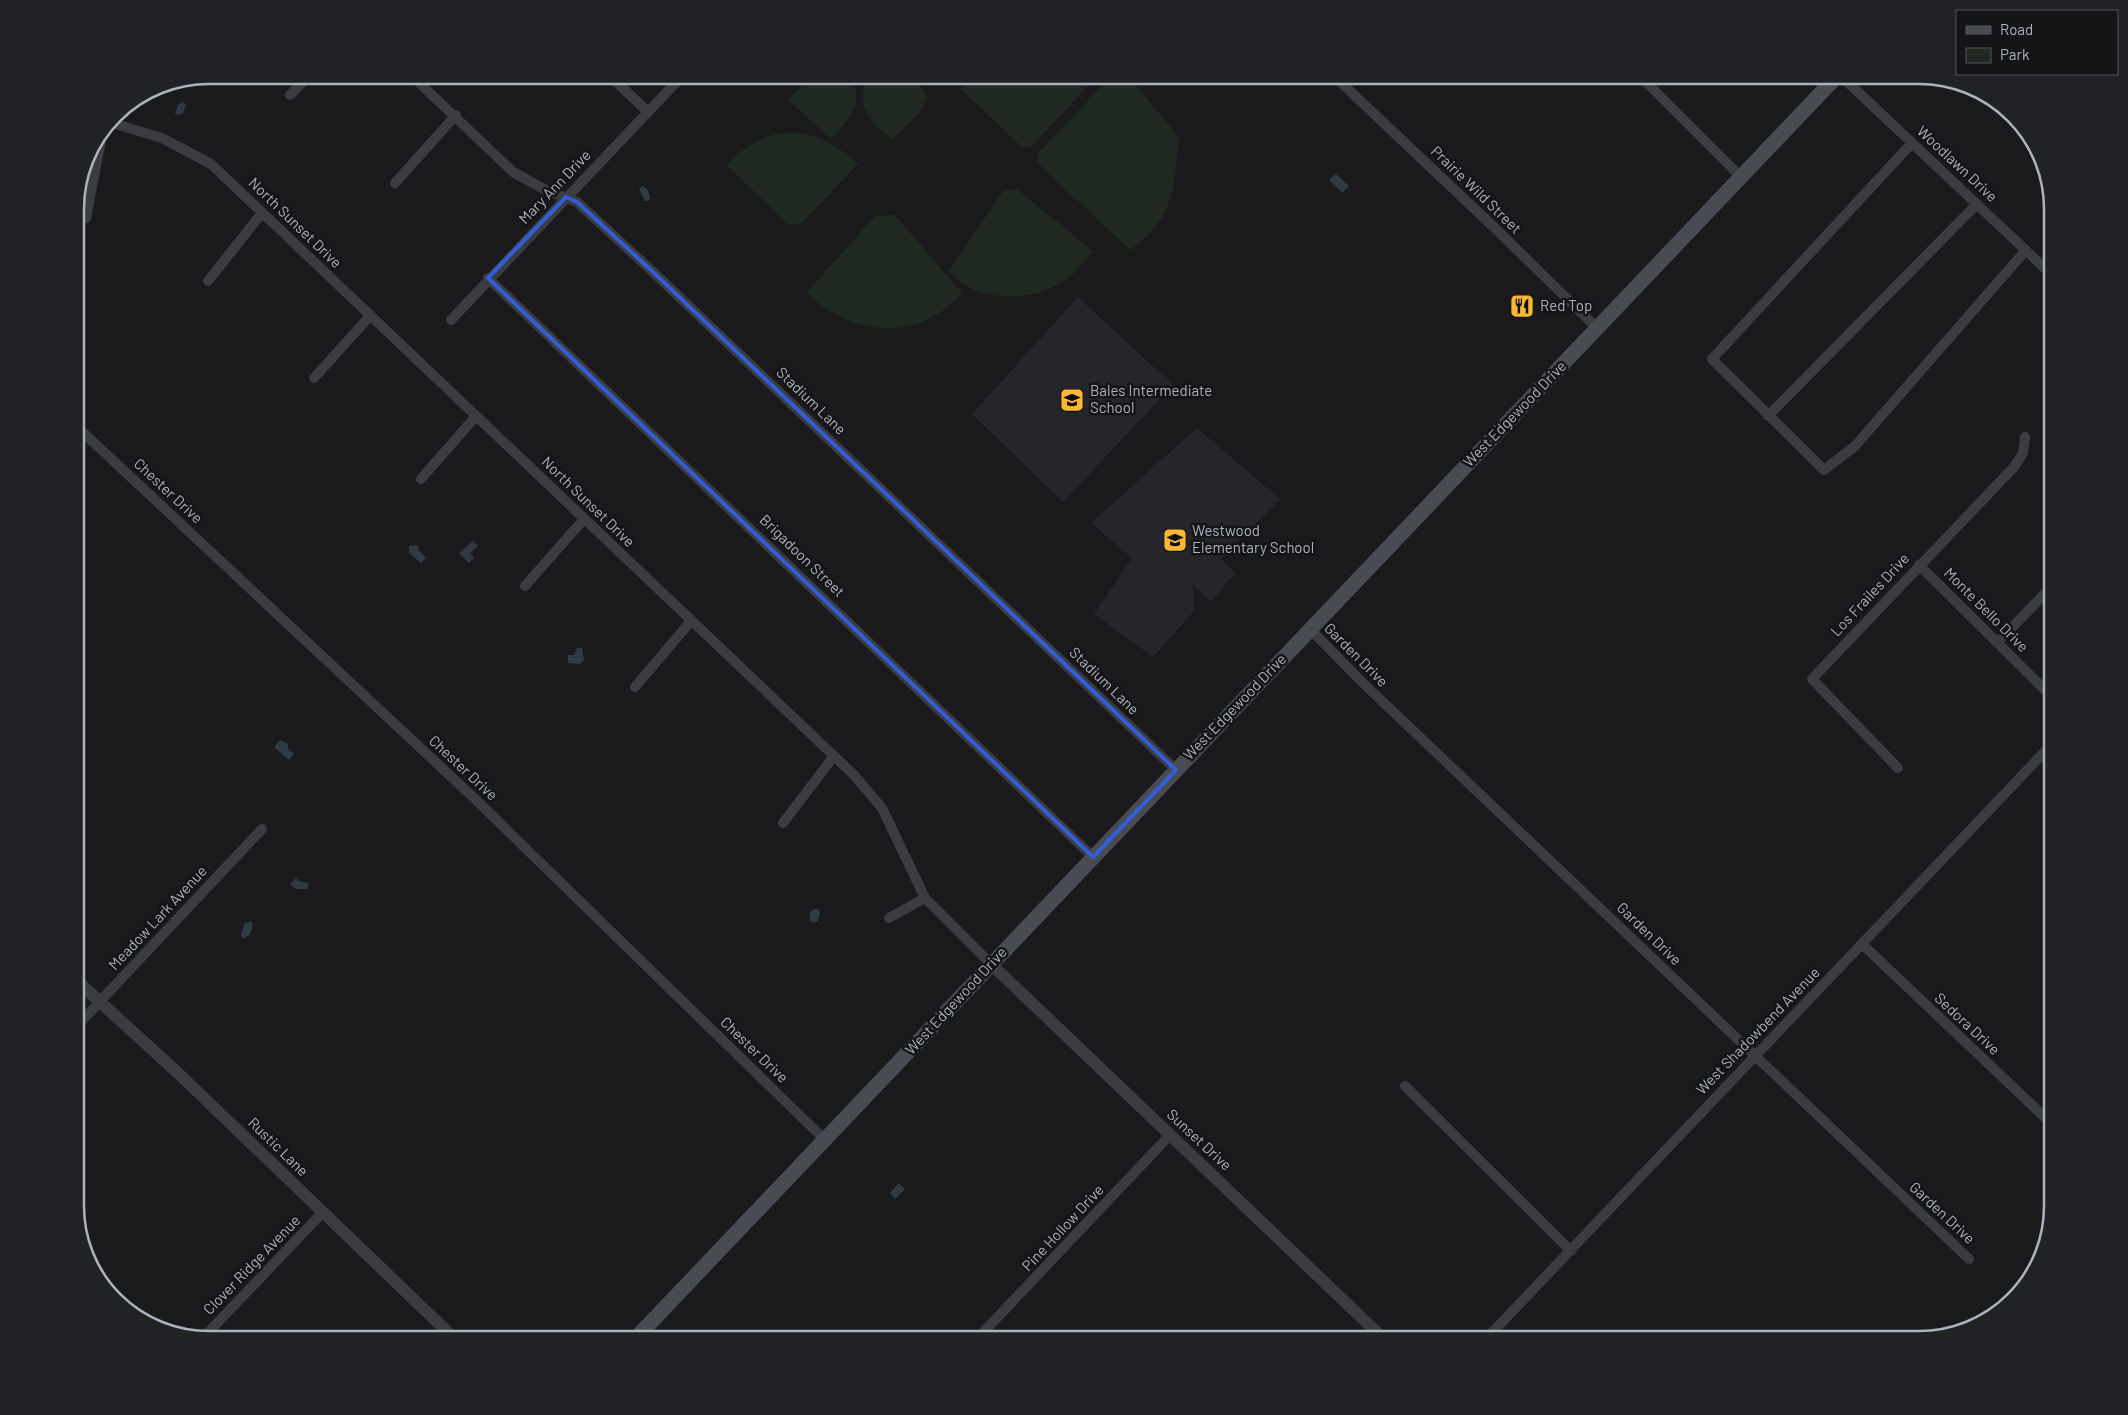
<svg xmlns="http://www.w3.org/2000/svg" width="2128" height="1415" font-family="Barlow,sans-serif">
	<style>
		.built { fill: #26262a }
		.green { fill: #202921 }
		.water { fill: #2f3a42 }
		.lines { fill: none; stroke-linecap: round; stroke-linejoin: round }
		.minor { stroke: #3b3c42; stroke-width: 10 }
		.tertiary { stroke: #3b3c42; stroke-width: 12 }
		.secondary { stroke: #494b52; stroke-width: 15 }
		.marked { fill: none; stroke: #325dd4; stroke-width: 4; stroke-linejoin: round }
		.labels { text-anchor: middle; stroke-width: 5; stroke-linejoin: round; paint-order: stroke }
		.street-label { font-size: 15px; fill: #acb2bd; stroke: #151518 }
		.poi-label { font-size: 15px; fill: #acb2bd; stroke: #151518; text-anchor: start }
		.rim { fill: none; stroke: #acb2bd; stroke-width: 2.5 }
	</style>
	<rect width="100%" height="100%" fill="#1a1a1d"/>
	<!-- built -->
	<path class="built" d="M1078,297L1173,385L1063,502L972,414Z
		M1197,428L1280,499L1221,559L1235,573L1211,602L1193,584L1194,611L1153,657L1094,614L1132,558L1091,523Z"/>
	<!-- green -->
	<path class="green" d="M812,75H848C868,101 849,118 832,139L788,100Z
		M867,75H909L918,83L927,96L922,110L893,139C869,124 855,103 867,75Z
		M976,75H1077L1089,85L1031,147H1022L961,89Z
		M1113,75H1127L1179,137C1174,187 1175,219 1130,250L1038,163V153Z
		M783,133C814,131 836,144 858,164L801,224L790,225L726,165C743,148 759,137 783,133Z
		M1016,189L1093,251C1083,264 1073,276 1059,284C1026,303 975,302 949,271L1003,191Z
		M895,215L962,293C919,343 850,337 807,292L875,216Z"/>
	<!-- water -->
	<path class="water" d="M182,102L186,104L183,113L180,115L175,114L178,105Z
		M1336,174L1349,186L1342,193L1329,180Z
		M643,186L648,190L650,198L648,201H645L639,189Z
		M473,541L478,546L470,553L474,558L469,563L459,553Z
		M417,545L419,547L418,549L426,558L421,563L409,553V546Z
		M577,648H582L584,660L580,664L568,663V655H574Z
		M280,740L288,744V749L294,754L289,760L275,748V746Z
		M296,878L299,881L308,883V889H296L290,884Z
		M814,909H818L820,912L818,921L813,923L810,921V912Z
		M251,921C255,927 250,938 242,938L241,935L244,924Z
		M899,1183L905,1189L895,1199L890,1193Z"/>
	<g class="lines">
		<!-- minor -->
		<path class="minor" d="M411,75L513,172L546,190L577,202L652,271L1176,770
			M609,75L648,112
			M1333,75L1499,232L1597,328
			M1639,75L1741,177
			M1840,75L2053,276
			M290,95L310,75
			M109,122L162,138L211,164L853,774L882,808L925,898L991,964
			M1912,143L1712,359L1824,470L1855,446L2026,250
			M395,183L456,115
			M86,218L103,130
			M488,278L1093,857
			M208,281L262,213
			M451,320L683,75
			M314,378L370,316
			M1768,416L1977,204
			M75,425L474,798L825,1140
			M421,479L476,416
			M1919,565L2053,698
			M525,586L584,519
			M1310,629L1362,682L1969,1259
			M1997,643L2053,585
			M635,687L691,621
			M1898,768L1812,679L2014,467L2023,453L2025,437
			M783,823L834,756
			M889,918L925,898
			M1862,944L2053,1125
			M75,1028L262,829
			M1405,1086L1571,1251
			M203,1338L323,1212
			M976,1340L1170,1135
			M1485,1340L2053,743"/>
		<!-- tertiary -->
		<path class="tertiary" d="M991,964L1385,1340
			M75,979L179,1074L456,1340"/>
		<!-- secondary -->
		<path class="secondary" d="M634,1340L1838,75"/>
	</g>
	<!-- marked area -->
	<path class="marked" d="M566,197L577,202L652,271L1176,770L1093,857L488,278Z"/>
	<!-- icons -->
	<defs>
		<g id="restaurant-square" transform="scale(1.25)"><rect x="-9" y="-9" width="18" height="18" rx="4" fill="#fcb734" stroke="#151518"/><path d="M-5-6h1v4h1v-4h1v4h1v-4h1v5L-1.5 .5V6h-2V.5L-5-1ZM5-6V6H3V1.5H1.5Q1.5-4 5-6Z" fill="#111"/></g>
		<g id="school-square" transform="scale(1.25)"><rect x="-9" y="-9" width="18" height="18" rx="4" fill="#fcb734" stroke="#151518"/><path d="M0-5L7-2L0 1L-7-2ZM-4 1L0 2.5L4 1V4Q0 6-4 4Z" fill="#111"/></g>
	</defs>
	<g fill-rule="evenodd">
		<use href="#restaurant-square" x="1522" y="306"/>
		<use href="#school-square" x="1072" y="400"/>
		<use href="#school-square" x="1175" y="540"/>
	</g>
	<g class="labels">
		<!-- street labels -->
		<g class="street-label">
			<text transform="translate(1957 164) rotate(43)" y="5">Woodlawn Drive</text>
			<text transform="translate(555 187) rotate(-46)" y="5">Mary Ann Drive</text>
			<text transform="translate(1476 190) rotate(44)" y="5">Prairie Wild Street</text>
			<text transform="translate(295 223) rotate(44)" y="5">North Sunset Drive</text>
			<text transform="translate(811 401) rotate(44)" y="5">Stadium Lane</text>
			<text transform="translate(1515 414) rotate(-46)" y="5">West Edgewood Drive</text>
			<text transform="translate(168 491) rotate(43)" y="5">Chester Drive</text>
			<text transform="translate(588 502) rotate(44)" y="5">North Sunset Drive</text>
			<text transform="translate(802 556) rotate(44)" y="5">Brigadoon Street</text>
			<text transform="translate(1870 595) rotate(-47)" y="5">Los Frailes Drive</text>
			<text transform="translate(1986 610) rotate(45)" y="5">Monte Bello Drive</text>
			<text transform="translate(1356 655) rotate(45)" y="5">Garden Drive</text>
			<text transform="translate(1104 681) rotate(44)" y="5">Stadium Lane</text>
			<text transform="translate(1235 707) rotate(-46)" y="5">West Edgewood Drive</text>
			<text transform="translate(463 768) rotate(43)" y="5">Chester Drive</text>
			<text transform="translate(158 918) rotate(-47)" y="5">Meadow Lark Avenue</text>
			<text transform="translate(1649 934) rotate(44)" y="5">Garden Drive</text>
			<text transform="translate(956 1001) rotate(-47)" y="5">West Edgewood Drive</text>
			<text transform="translate(1967 1024) rotate(43)" y="5">Sedora Drive</text>
			<text transform="translate(1758 1031) rotate(-46)" y="5">West Shadowbend Avenue</text>
			<text transform="translate(754 1050) rotate(44)" y="5">Chester Drive</text>
			<text transform="translate(1199 1140) rotate(43)" y="5">Sunset Drive</text>
			<text transform="translate(278 1147) rotate(44)" y="5">Rustic Lane</text>
			<text transform="translate(1942 1213) rotate(43)" y="5">Garden Drive</text>
			<text transform="translate(1063 1228) rotate(-47)" y="5">Pine Hollow Drive</text>
			<text transform="translate(252 1265) rotate(-46)" y="5">Clover Ridge Avenue</text>
		</g>
		<!-- poi labels -->
		<g class="poi-label">
			<text x="1540" y="311">Red Top</text>
			<text x="1090" y="396">Bales Intermediate<tspan x="1090" dy="17">School</tspan></text>
			<text x="1192" y="536">Westwood<tspan x="1192" dy="17">Elementary School</tspan></text>
		</g>
	</g>
	<!-- crop -->
	<path d="M0 0H2128V1415H0ZM209 84H1919A125 125 0 0 1 2044 209V1206A125 125 0 0 1 1919 1331H209A125 125 0 0 1 84 1206V209A125 125 0 0 1 209 84Z" fill="#212225" fill-rule="evenodd"/>
	<path class="rim" d="M209 84H1919A125 125 0 0 1 2044 209V1206A125 125 0 0 1 1919 1331H209A125 125 0 0 1 84 1206V209A125 125 0 0 1 209 84Z"/>
	<!-- legend -->
	<rect x="1956" y="10" width="162" height="65" fill="#151518" stroke="#51545a"/>
	<rect x="1966" y="26" width="25" height="8" fill="#494b52" stroke="#51545a"/>
	<text x="2000" y="35" font-size="15" fill="#acb2bd">Road</text>
	<rect x="1966" y="48" width="25" height="15" fill="#202921" stroke="#51545a"/>
	<text x="2000" y="60" font-size="15" fill="#acb2bd">Park</text>
</svg>
